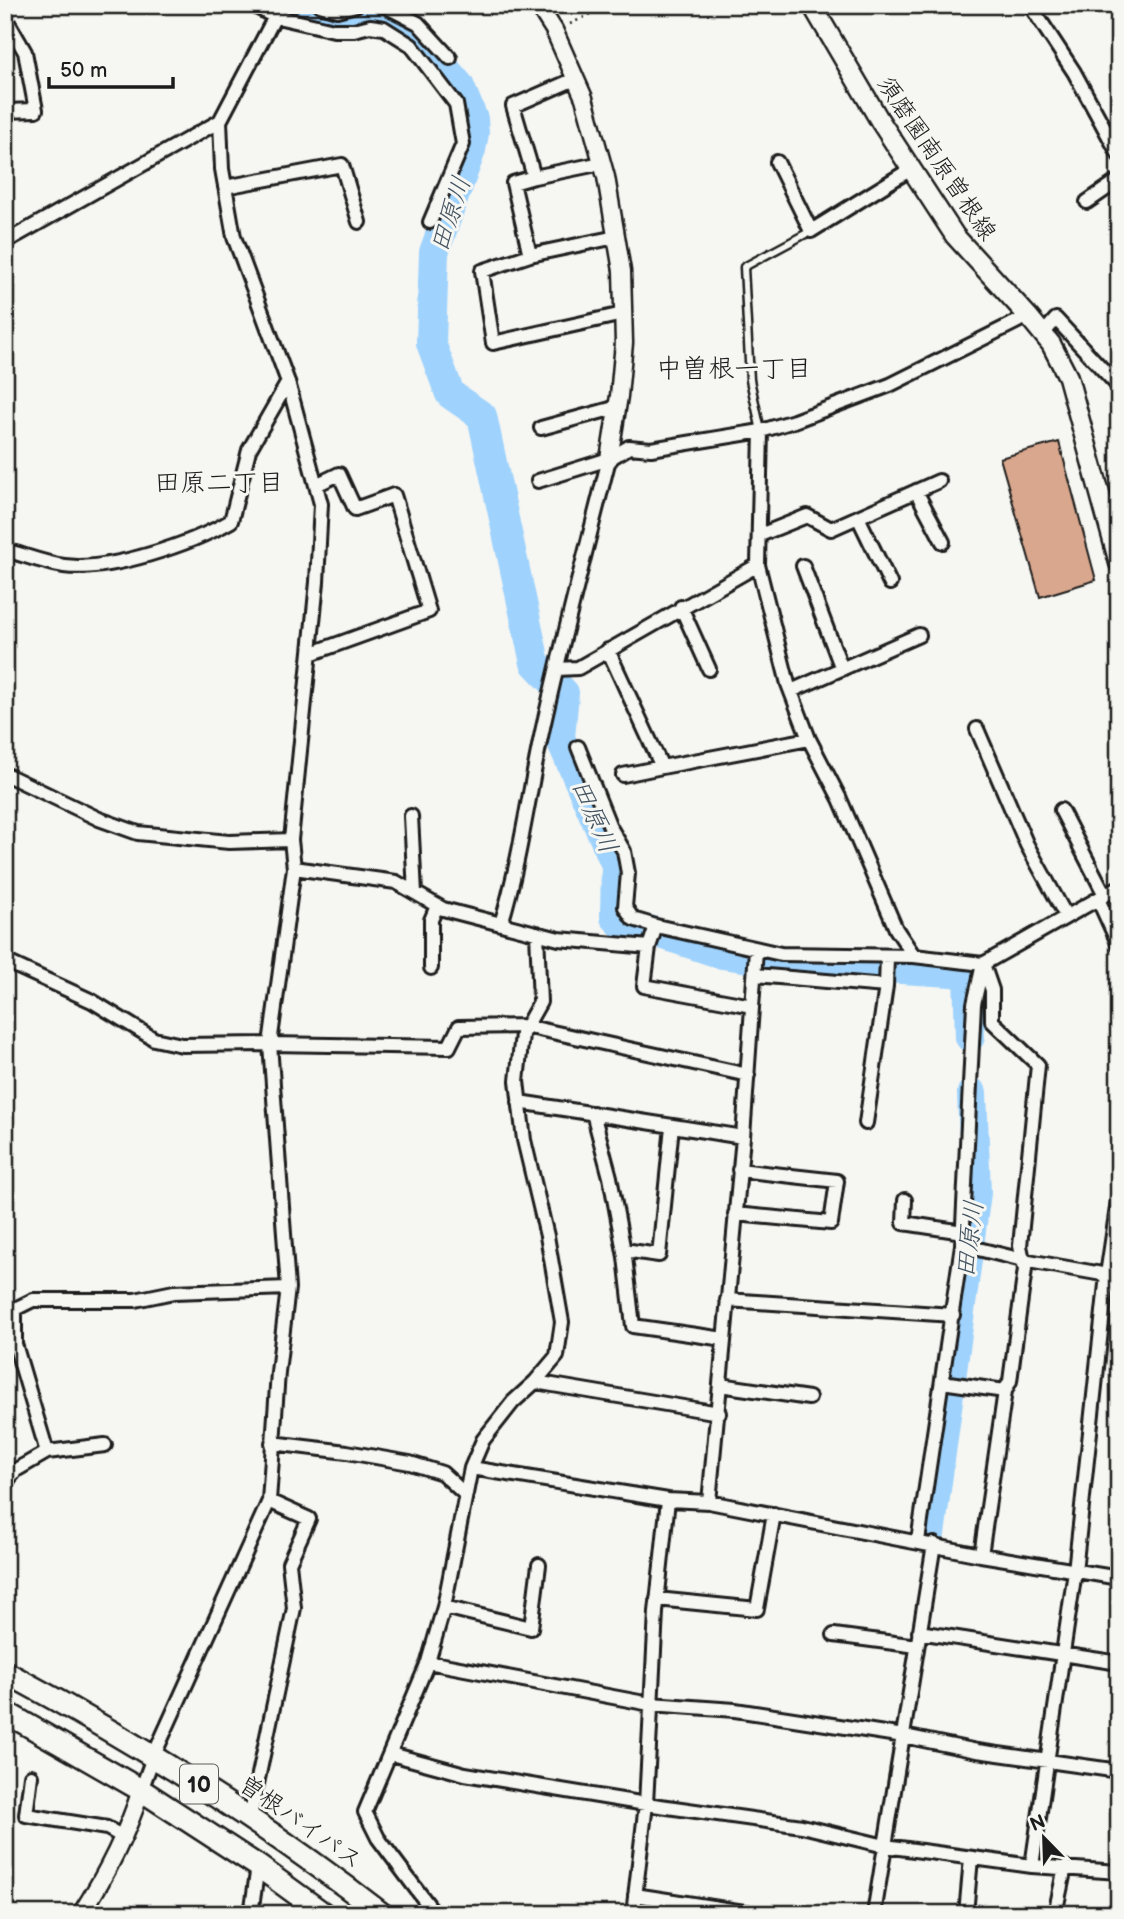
<svg xmlns="http://www.w3.org/2000/svg" width="1124" height="1919" font-family="'Balsamiq Sans','Klee One',sans-serif">
	<style>
		.lines { fill: none; stroke-linecap: round; stroke-linejoin: round }
		.river { stroke: #9fd3fd; stroke-width: 30 }
		.building { fill: #d9a78d; stroke: #1c1c1c; stroke-width: 2 }
		.service-casing { stroke: #1c1c1c; stroke-width: 11 }
		.minor-casing { stroke: #1c1c1c; stroke-width: 18 }
		.tertiary-casing { stroke: #1c1c1c; stroke-width: 21 }
		.secondary-casing { stroke: #1c1c1c; stroke-width: 23 }
		.trunk-casing { stroke: #1c1c1c; stroke-width: 26 }
		.path { stroke: #1c1c1c; stroke-width: 2.5; stroke-dasharray: 2 5; stroke-linecap: butt }
		.service { stroke: #f6f6f2; stroke-width: 6 }
		.minor { stroke: #f6f6f2; stroke-width: 12 }
		.tertiary { stroke: #f6f6f2; stroke-width: 16 }
		.secondary { stroke: #f6f6f2; stroke-width: 18 }
		.trunk { stroke: #f6f6f2; stroke-width: 21 }
		.labels { text-anchor: middle; stroke-width: 6; stroke-linejoin: round; paint-order: stroke }
		.shield { fill: #f6f6f2; stroke: #5d5d5c; stroke-width: 2 }
		.shield-label { font-size: 23px; font-weight: bold; fill: #1c1c1c }
		.street-label { font-size: 24px; fill: #1c1c1c; stroke: #f6f6f2 }
		.water-label { font-size: 26px; font-style: italic; fill: #435360; stroke: #f6f6f2 }
		.neighbourhood-label { font-size: 26px; fill: #1c1c1c; stroke: #f6f6f2 }
	</style>
	<rect width="100%" height="100%" fill="#f6f6f2"/>
	<filter id="ink" filterUnits="userSpaceOnUse"><feTurbulence type="fractalNoise" baseFrequency=".0143" numOctaves="2"/><feDisplacementMap in="SourceGraphic" scale="14" xChannelSelector="R" yChannelSelector="G"/><feConvolveMatrix kernelMatrix="1 2 1 2 8 2 1 2 1" color-interpolation-filters="sRGB"/></filter>
	<g filter="url(#ink)">
		<g class="lines">
			<!-- river -->
			<path class="river" d="M286,5L332,15L379,11L420,40L459,85L473,119L474,133L471,150L434,252L431,343L450,394L482,416L535,663L564,693L560,738L616,865L615,917L626,928L649,930L722,954L770,961L968,973L970,1037
				M930,1534L976,1193L972,1093"/>
		</g>
		<!-- building -->
		<path class="building" d="M1059,442L1096,580L1040,597L1000,458Z"/>
		<g class="lines">
			<!-- service casing -->
			<g class="service-casing">
				<path id="service" d="M761,431L750,380L744,267L811,231"/>
			</g>
			<!-- minor casing -->
			<g class="minor-casing">
				<path id="minor" d="M253,5L273,16L334,30H354L370,26L384,28L411,45L456,104L463,144L430,222
					M320,5L337,10L356,5
					M383,5L418,23L450,58
					M1030,5L1074,72L1119,155
					M5,17L25,52L36,110L5,111
					M575,79L513,106L534,177L602,163
					M777,162L811,231L911,169
					M534,177L513,183L530,255L616,237
					M225,187L342,165L359,222
					M1087,202L1119,180
					M5,242L220,121
					M530,255L482,271L493,343L623,314
					M1042,335L1056,319L1119,387
					M541,428L618,407
					M761,431L758,565L788,684L809,739L840,799L896,929L914,956
					M538,481L609,459L629,447L651,449L761,431L794,421L890,385L1028,316
					M916,491L943,542
					M858,517L890,583
					M760,535L807,516L831,529L939,481
					M5,550C24,555 44,563 64,566C109,572 191,544 231,521L249,450L288,382
					M803,566L842,669
					M681,607L709,669
					M608,650L662,767L809,739
					M310,654L429,611L394,495L355,509L339,474L316,485
					M557,669L578,668L758,565
					M791,691L919,635
					M977,729L1027,845L1066,916
					M578,747L610,827L624,851L628,873L625,907L633,919L656,926
					M5,774L99,819L138,833L229,842L291,840
					M623,775L662,767
					M1061,810L1105,895
					M411,816L415,893
					M294,868L396,882L443,909L559,939L649,947L656,926L781,954L914,956L983,964L1119,887
					M1098,899L1119,945
					M501,924C520,861 528,797 542,732C562,641 586,550 609,459
					M649,947L644,986L752,1006
					M5,961L92,1001L154,1039L182,1045L270,1044L449,1047L459,1027L525,1026L748,1075
					M431,968V920L437,906
					M755,975L886,986L866,1123
					M886,986L887,957
					M519,1102L743,1137
					M593,1113L610,1177L625,1257L633,1326L724,1339
					M905,1200L904,1223L963,1232
					M735,1214L831,1223L837,1181L739,1170
					M962,1245L1023,1260L1119,1277
					M624,1250L659,1255L672,1126
					M727,1300L953,1315
					M15,1309V1344L47,1452L105,1445
					M5,1314L33,1300H135L174,1292L288,1288
					M535,1382L719,1413
					M942,1382L1005,1391
					M720,1385L809,1398
					M272,1443L347,1452L410,1463L442,1473L466,1495
					M471,1468L668,1500L709,1502L981,1555L1119,1578
					M5,1483L16,1470L47,1452
					M709,1502L743,1137L756,950
					M918,1541L962,1245L974,1004L983,964
					M981,1555L1005,1391L1010,1381L1025,1269L1020,1246L1038,1065L992,1021V990L983,964
					M657,1599L757,1609L774,1514
					M444,1607L531,1628L539,1565
					M919,1632L1119,1663
					M834,1635L917,1646
					M428,1662L650,1704L735,1710L904,1736L977,1751L1119,1771
					M391,1754L465,1774L646,1804L802,1826L885,1846L1032,1866L1119,1872
					M31,1776L26,1815L107,1828L123,1837
					M141,1790L154,1755L269,1501L278,1372L288,1288L270,1044L294,868L291,840L317,582L321,504L288,382L234,237L222,169L220,121L281,5
					M250,1817L294,1608L289,1563L309,1519L269,1501
					M1032,1866L1075,1571L1107,1275L1119,1194
					M635,1895L757,1914
					M251,1914L258,1866
					M435,1914L378,1838L365,1812L428,1662L444,1607L471,1468L483,1440L513,1402L535,1382L557,1356L562,1322L547,1236L524,1140L517,1081L522,1034L540,1002L537,933
					M633,1914L646,1804L656,1612L668,1500
					M874,1914L934,1544
					M966,1914L971,1858
					M1055,1914L1065,1867"/>
			</g>
			<!-- tertiary casing -->
			<g class="tertiary-casing">
				<path id="tertiary" d="M538,5L554,30L584,98L606,177L622,271L624,343L619,396L609,459
					M81,1914C106,1875 127,1834 141,1790"/>
			</g>
			<!-- secondary casing -->
			<g class="secondary-casing">
				<path id="secondary" d="M812,5L880,121L955,236L1028,316L1051,344L1068,377L1119,563"/>
			</g>
			<!-- trunk casing -->
			<g class="trunk-casing">
				<path id="trunk" d="M5,1672C138,1743 263,1822 382,1914
					M5,1712L141,1790L258,1866L324,1914"/>
			</g>
			<!-- path -->
			<path class="path" d="M570,24L610,5"/>
			<!-- service -->
			<use href="#service" class="service"/>
			<!-- minor -->
			<use href="#minor" class="minor"/>
			<!-- tertiary -->
			<use href="#tertiary" class="tertiary"/>
			<!-- secondary -->
			<use href="#secondary" class="secondary"/>
			<!-- trunk -->
			<use href="#trunk" class="trunk"/>
		</g>
	</g>
	<g class="labels">
		<!-- shield labels -->
		<rect class="shield" x="180" y="1764.5" width="38" height="39" rx="5"/>
		<g class="shield-label">
			<text x="199" y="1792">10</text>
		</g>
		<!-- street labels -->
		<g class="street-label">
			<text transform="translate(937 158) rotate(56)" y="8">須磨園南原曽根線</text>
			<text transform="translate(301 1822) rotate(35)" y="8">曽根バイパス</text>
		</g>
		<!-- water labels -->
		<g class="water-label">
			<text transform="translate(450 214) rotate(-72)" y="9">田原川</text>
			<text transform="translate(595 816) rotate(66)" y="9">田原川</text>
			<text transform="translate(969 1239) rotate(-83)" y="9">田原川</text>
		</g>
		<!-- neighbourhood labels -->
		<g class="neighbourhood-label">
			<text x="734" y="377">中曽根一丁目</text>
			<text x="219" y="491">田原二丁目</text>
		</g>
	</g>
	<!-- margin -->
	<rect width="1124" height="1919" fill="none" stroke="#f6f6f2" stroke-width="28"/>
	<rect x="14" y="14" width="1096" height="1891" fill="none" stroke="#1c1c1c" stroke-width="2.5" filter="url(#ink)"/>
	<!-- north arrow -->
	<g transform="translate(1044 1838) rotate(337)" stroke="#f6f6f2" stroke-width="5" paint-order="stroke">
	<path d="M0-5L12 26L0 18L-12 26Z" fill="#1c1c1c"/>
	<text y="-10" font-size="19" font-weight="bold" text-anchor="middle" fill="#1c1c1c">N</text>
	</g>
	<!-- scale -->
	<path d="M49 77v10h124v-10" fill="none" stroke="#1c1c1c" stroke-width="3.5"/>
	<text x="60" y="77" font-size="21" fill="#1c1c1c" stroke="#f6f6f2" stroke-width="5" paint-order="stroke">50 m</text>
</svg>
